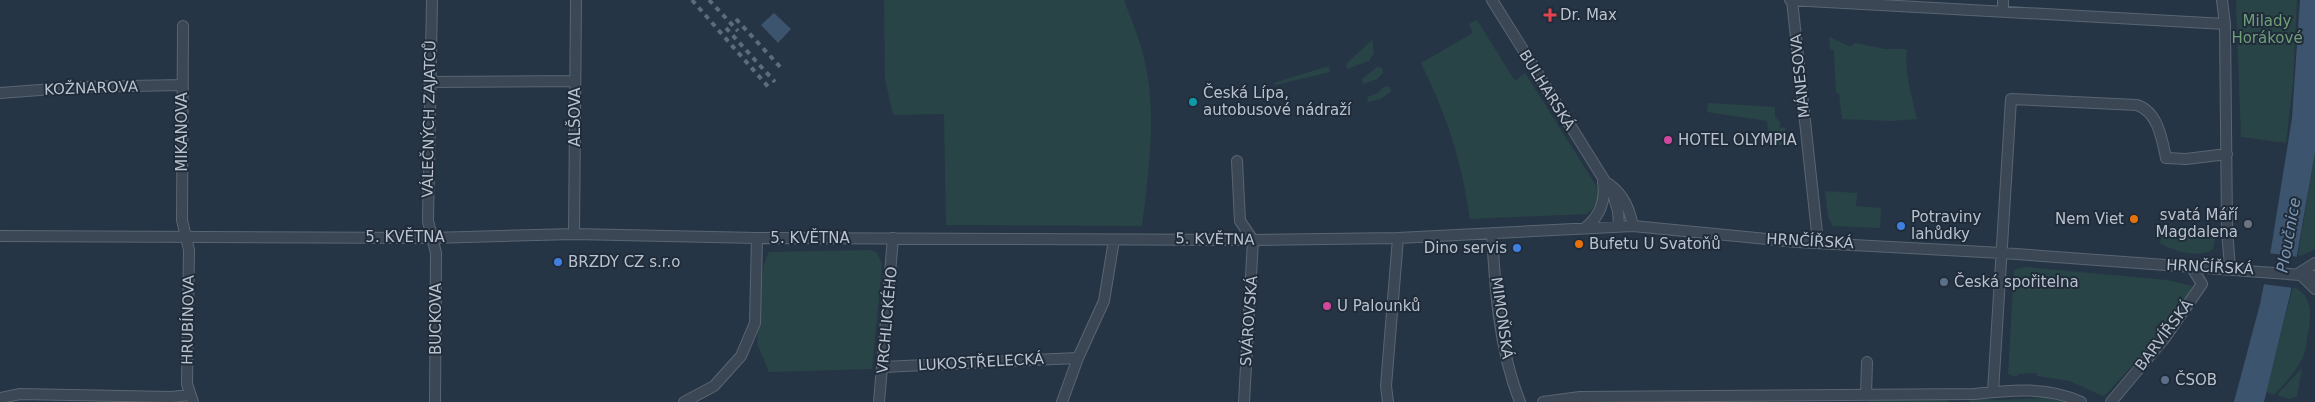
<svg xmlns="http://www.w3.org/2000/svg" width="2315" height="402" font-family="'DejaVu Sans',sans-serif">
	<style>
		.green { fill: #294446 }
		.water { fill: #3c546e }
		.pier { fill: #263545 }
		.lines { fill: none; stroke-linecap: round; stroke-linejoin: round }
		.street-casing { stroke: #5a6572; stroke-width: 12 }
		.street { stroke: #3b4754; stroke-width: 10 }
		.rail { stroke: #5d6b7b; stroke-width: 4; stroke-dasharray: 5 5; stroke-linecap: butt }
		.health-dot { fill: #e0444e; stroke: #202c3a; stroke-width: 2 }
		.culture-dot { fill: #0f9aa8; stroke: #202c3a; stroke-width: 2 }
		.hotel-dot { fill: #d1479c; stroke: #202c3a; stroke-width: 2 }
		.food-dot { fill: #e8710a; stroke: #202c3a; stroke-width: 2 }
		.worship-dot { fill: #6b7280; stroke: #202c3a; stroke-width: 2 }
		.shop-dot { fill: #3f7fe0; stroke: #202c3a; stroke-width: 2 }
		.service-dot { fill: #5c6f8a; stroke: #202c3a; stroke-width: 2 }
		.labels { text-anchor: middle; stroke-width: 4; stroke-linejoin: round; paint-order: stroke }
		.poi-label { font-size: 15px; fill: #b9c2ce; stroke: #202c3a; text-anchor: start }
		.park-label { font-size: 15px; fill: #6f9f77; stroke: #202c3a }
		.street-label { font-size: 15px; fill: #b9c2ce; stroke: #202c3a }
		.water-label { font-size: 16px; font-style: italic; fill: #7f99b5; stroke: #202c3a }
	</style>
	<rect width="100%" height="100%" fill="#263545"/>
	<!-- green -->
	<path class="green" d="M884,0H1124C1133,24 1143,47 1147,73C1156,123 1148,176 1142,226L946,225L944,114L893,115L885,79Z
		M2236,0H2297L2293,81L2286,143L2241,137Z
		M1477,20L1515,81L1525,73L1597,187C1600,199 1597,206 1587,214L1470,219C1461,159 1448,118 1421,63L1473,33L1469,24Z
		M1829,37L1851,47L1855,43L1885,49H1907C1904,71 1912,97 1917,119L1891,121L1842,119L1839,93H1836L1834,50L1830,49Z
		M1372,40L1374,53L1369,61L1347,69L1346,64Z
		M1329,66L1330,72L1276,85L1273,83Z
		M1377,67L1382,68L1383,73L1377,79L1363,84L1362,79Z
		M1385,86L1390,87L1391,92L1380,99L1368,102L1367,97L1378,93Z
		M1708,103L1775,107V117L1780,122V128L1785,127L1787,140L1797,139V144L1771,146L1767,121L1707,112Z
		M2315,151V249L2301,256L2298,255Z
		M1825,191L1857,193L1856,206L1881,208L1880,228L1833,226L1828,217Z
		M2163,231L2216,232L2213,249C2199,259 2173,251 2160,243Z
		M871,250L877,253L882,264L872,369L769,372L757,343L763,267L769,252Z
		M2025,267L2167,280L2192,286L2188,295L2144,353L2106,394L2103,396L2070,381L2037,376L2036,373L2018,374L2017,377L2008,374L2014,270Z
		M2293,287C2315,296 2311,318 2307,338C2306,344 2306,352 2303,357C2297,370 2284,384 2274,395L2266,392Z
		M2302,368L2297,396L2290,399L2277,395Z
		M1875,398L1944,399L1950,402H1866Z
		M1969,398L1997,400L2048,398L2064,402H1969Z"/>
	<!-- water -->
	<path class="water" d="M2300,0H2315V152L2290,295L2264,402H2234L2260,304L2271,249L2292,118Z
		M774,13L791,29L778,43L761,25Z"/>
	<!-- pier -->
	<path class="pier" d="M2268,253L2299,257L2294,288L2262,284Z"/>
	<g class="lines">
		<!-- street casing -->
		<g class="street-casing">
			<path id="street" d="M432,0L428,221L436,253L435,402
				M1492,0L1613,194L1618,211L1619,226
				M1790,0L2225,24
				M1792,0L1818,242
				M2222,0L2225,24L2227,229L2230,268
				M2003,12V0
				M183,26L182,220L189,250L187,384L193,402
				M429,82L575,81
				M0,93L79,87L182,85
				M1237,161L1240,221L1253,240
				M1609,184C1624,195 1629,208 1633,226
				M1585,228C1600,216 1606,201 1603,182
				M1492,233C1495,289 1499,349 1520,402
				M574,234L576,0
				M0,236L431,238L574,234L757,238L1253,240L1398,238L1633,226L1797,242L2002,253L2315,276
				M2299,273L2315,263
				M2300,274L2315,289
				M883,367L1078,358
				M1993,392L2011,99L2137,105C2158,112 2162,139 2166,158L2186,159L2227,154
				M1866,395L1867,362
				M0,398L20,394L171,397L190,395
				M684,402L714,386L741,356L755,323L757,238
				M879,402L893,238
				M1062,402L1078,358L1104,301L1114,240
				M1244,402L1253,240
				M1388,402L1386,386L1398,238
				M1543,402L1580,397L1974,394C2009,390 2048,386 2081,402
				M2111,402L2164,339L2202,284L2191,266"/>
		</g>
		<!-- street -->
		<use href="#street" class="street"/>
		<!-- rail -->
		<path class="rail" d="M692,0L771,90
			M709,0L738,31
			M736,19L783,70
			M726,28L775,82"/>
	</g>
	<!-- markers -->
	<path class="health-dot" d="M1547.5 7.5h5v5h5v5h-5v5h-5v-5h-5v-5h5z"/>
	<circle class="culture-dot" cx="1193" cy="102" r="5"/>
	<g class="hotel-dot">
		<circle cx="1668" cy="140" r="5"/>
		<circle cx="1327" cy="306" r="5"/>
	</g>
	<g class="food-dot">
		<circle cx="2134" cy="219" r="5"/>
		<circle cx="1579" cy="244" r="5"/>
	</g>
	<circle class="worship-dot" cx="2248" cy="224" r="5"/>
	<g class="shop-dot">
		<circle cx="1901" cy="226" r="5"/>
		<circle cx="1517" cy="248" r="5"/>
		<circle cx="558" cy="262" r="5"/>
	</g>
	<g class="service-dot">
		<circle cx="1944" cy="282" r="5"/>
		<circle cx="2165" cy="380" r="5"/>
	</g>
	<g class="labels">
		<!-- poi labels -->
		<g class="poi-label">
			<text x="1560" y="20">Dr. Max</text>
			<text x="1203" y="98">Česká Lípa,<tspan x="1203" dy="17">autobusové nádraží</tspan></text>
			<text x="1678" y="145">HOTEL OLYMPIA</text>
			<text x="2238" y="220" text-anchor="end">svatá Máří<tspan x="2238" dy="17">Magdalena</tspan></text>
			<text x="1911" y="222">Potraviny<tspan x="1911" dy="17">lahůdky</tspan></text>
			<text x="2124" y="224" text-anchor="end">Nem Viet</text>
			<text x="1589" y="249">Bufetu U Svatoňů</text>
			<text x="1507" y="253" text-anchor="end">Dino servis</text>
			<text x="568" y="267">BRZDY CZ s.r.o</text>
			<text x="1954" y="287">Česká spořitelna</text>
			<text x="1337" y="311">U Palounků</text>
			<text x="2175" y="385">ČSOB</text>
		</g>
		<!-- park labels -->
		<g class="park-label">
			<text x="2267" y="26">Milady<tspan x="2267" dy="17">Horákové</tspan></text>
		</g>
		<!-- street labels -->
		<g class="street-label">
			<text transform="translate(1800 76) rotate(-96)" y="5">MÁNESOVA</text>
			<text transform="translate(91 88) rotate(-2)" y="5">KOŽNAROVA</text>
			<text transform="translate(1547 90) rotate(58)" y="5">BULHARSKÁ</text>
			<text transform="translate(575 117) rotate(-90)" y="5">ALŠOVA</text>
			<text transform="translate(429 119) rotate(-89)" y="5">VÁLEČNÝCH ZAJATCŮ</text>
			<text transform="translate(182 132) rotate(-90)" y="5">MIKANOVA</text>
			<text x="405" y="242">5. KVĚTNA</text>
			<text x="810" y="243">5. KVĚTNA</text>
			<text transform="translate(1215 239) rotate(1)" y="5">5. KVĚTNA</text>
			<text transform="translate(1810 241) rotate(3)" y="5">HRNČÍŘSKÁ</text>
			<text transform="translate(2210 267) rotate(3)" y="5">HRNČÍŘSKÁ</text>
			<text transform="translate(1502 318) rotate(82)" y="5">MIMOŇSKÁ</text>
			<text transform="translate(436 319) rotate(-90)" y="5">BUCKOVA</text>
			<text transform="translate(188 320) rotate(-89)" y="5">HRUBÍNOVA</text>
			<text transform="translate(887 320) rotate(-85)" y="5">VRCHLICKÉHO</text>
			<text transform="translate(1249 321) rotate(-86)" y="5">SVÁROVSKÁ</text>
			<text transform="translate(2164 335) rotate(-53)" y="5">BARVÍŘSKÁ</text>
			<text transform="translate(981 362) rotate(-3)" y="5">LUKOSTŘELECKÁ</text>
		</g>
		<!-- water labels -->
		<g class="water-label">
			<text transform="translate(2288 235) rotate(-80)" y="6">Ploučnice</text>
		</g>
	</g>
</svg>
